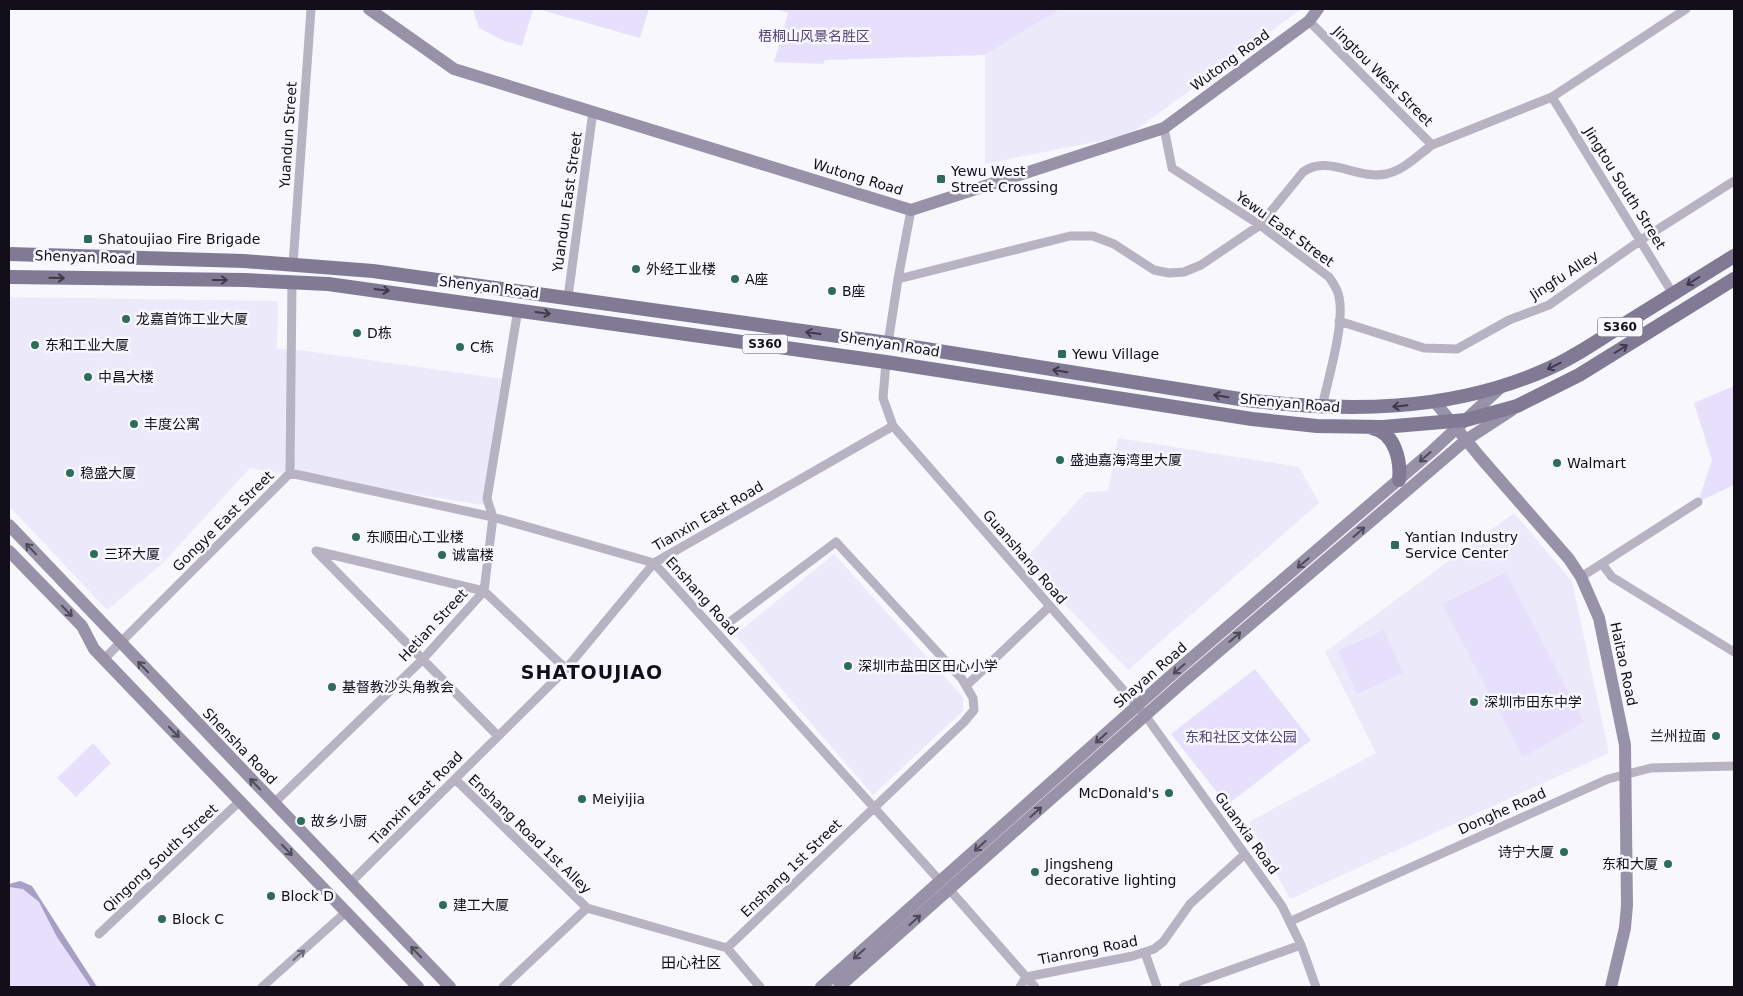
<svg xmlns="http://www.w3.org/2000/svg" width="1743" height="996" font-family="'DejaVu Sans','Noto Sans SC',sans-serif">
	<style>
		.built { fill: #ece9fa }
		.green { fill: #e6e0fd }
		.water { fill: #a89fc5 }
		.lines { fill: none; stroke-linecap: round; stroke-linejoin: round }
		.street { stroke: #b7b3c3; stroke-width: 9 }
		.secondary { stroke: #9792a8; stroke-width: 12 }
		.primary { stroke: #807a95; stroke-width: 14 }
		.oneway { stroke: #3e3a4b }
		.oneway2 { stroke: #4e4a5a }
		.oneway3 { stroke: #6d6977 }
		.poi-dot { fill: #2e6c59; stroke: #f8f7fe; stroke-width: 2 }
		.labels { text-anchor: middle; stroke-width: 5; stroke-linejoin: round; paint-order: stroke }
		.shield { fill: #f8f7fe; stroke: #57555e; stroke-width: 1 }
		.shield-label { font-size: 12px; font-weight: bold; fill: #120f1a }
		.park-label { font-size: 14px; fill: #524376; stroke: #f8f7fe }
		.street-label { font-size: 14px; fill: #120f1a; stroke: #f8f7fe }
		.poi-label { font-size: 14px; fill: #120f1a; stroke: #f8f7fe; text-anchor: start }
		.neighbourhood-label { font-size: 15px; fill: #120f1a; stroke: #f8f7fe }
		.district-label { font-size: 19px; font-weight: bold; letter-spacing: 1px; fill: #120f1a; stroke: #f8f7fe }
	</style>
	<rect width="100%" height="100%" fill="#f8f7fe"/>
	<!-- built -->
	<path class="built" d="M1060,9H1301L1129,135L985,164V55Z
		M9,297L278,301L277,349L299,350L503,379L483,505L250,468L162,564L107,610L9,506Z
		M1118,438L1299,467L1319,503L1128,670L1023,561L1086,492L1108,491Z
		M1514,513L1572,581L1609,753L1290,899L1249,822L1376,753L1325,652Z
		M834,554L963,697V711L873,795L735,635Z"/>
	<!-- green -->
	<path class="green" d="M473,9H533L522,46L504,41L479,28Z
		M538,9H649L640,38Z
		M773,9H1060L985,55L825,60L823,64L774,62L788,13Z
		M1734,386V485L1698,502L1712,460L1694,403Z
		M1506,572L1584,722L1523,757L1442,604Z
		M1384,630L1403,673L1357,694L1338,651Z
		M1255,669L1311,740L1227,805L1171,734Z
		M93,743L111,763L76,797L57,778Z
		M24,881L98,987H9V884Z"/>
	<!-- water -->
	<path class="water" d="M20,881L32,886L97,987H91L57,937L39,902L23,889L9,887V884Z"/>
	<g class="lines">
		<!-- street -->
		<path class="street" d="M1309,21L1432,145L1552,97L1686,9
			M1552,97L1673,294
			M1164,128L1172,168L1260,225L1329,277C1333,283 1338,289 1339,297C1345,324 1328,379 1322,407
			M293,264L311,9
			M898,279L1070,236H1093L1114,244L1154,270L1169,273L1184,272L1201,265L1260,225L1303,172C1328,154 1357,180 1386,174C1404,170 1417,156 1432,145
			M568,297L593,111
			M1339,321L1424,348L1457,349L1509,320L1549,305L1641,240L1734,181
			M888,343L898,279L911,210
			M893,426L1145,715L1282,906L1301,945L1316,987
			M290,473L493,517L654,563L940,881
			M316,551L484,591L566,669
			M316,551L498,736
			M1602,564L1612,577L1734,652
			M1581,577L1698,502
			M727,624L836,542L962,679L966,686
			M104,659L290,473L292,282
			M455,779L587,908L727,948L760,987
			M274,803L423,659L484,591L493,517L487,499L518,309
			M350,883L566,669L654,563L893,426L883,398L886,362
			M949,889L1035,987
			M1291,921L1608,779L1651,768L1734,766
			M99,934L240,801
			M727,948L964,722L974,710L973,698L966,686L1050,606
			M1145,953L1157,987
			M262,987L346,912
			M503,987L587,908
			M1020,987L1026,977L1133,956L1154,949L1163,942L1190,904L1245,854
			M1183,987L1301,945"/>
		<!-- secondary -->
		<path class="secondary" d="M369,9L454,69L911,210L1164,128L1309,21L1318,9
			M1435,402L1480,457L1569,559L1581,577L1599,618L1625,745L1627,905L1625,928L1611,987
			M9,525L450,987
			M9,551L82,626L94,649L418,987
			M821,987L1175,672L1432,451L1500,388
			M839,987L1183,682L1466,440L1512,410"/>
		<!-- primary -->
		<path class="primary" d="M9,254L244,261L373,271L888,343L1246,400C1347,412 1448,412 1543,371C1570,360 1594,343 1618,328C1657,304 1696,280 1734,256
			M9,277L245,280L328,284L886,362L1252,419L1317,426L1383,427L1466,420L1517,406L1579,375L1734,279
			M1372,428C1395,432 1401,461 1399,480"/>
	</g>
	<!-- one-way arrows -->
	<defs><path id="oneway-shaft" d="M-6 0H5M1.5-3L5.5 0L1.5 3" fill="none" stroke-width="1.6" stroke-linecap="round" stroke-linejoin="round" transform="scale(1.25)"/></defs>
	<g class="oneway">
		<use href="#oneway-shaft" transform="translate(57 278) rotate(1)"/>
		<use href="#oneway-shaft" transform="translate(220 280)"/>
		<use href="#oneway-shaft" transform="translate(1693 281) rotate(148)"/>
		<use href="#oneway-shaft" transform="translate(382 290) rotate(7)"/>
		<use href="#oneway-shaft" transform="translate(543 313) rotate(8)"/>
		<use href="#oneway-shaft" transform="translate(813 333) rotate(-172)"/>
		<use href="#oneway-shaft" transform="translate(1621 349) rotate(-32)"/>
		<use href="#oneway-shaft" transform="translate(1554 366) rotate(153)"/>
		<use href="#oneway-shaft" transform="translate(1060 371) rotate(-171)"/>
		<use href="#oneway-shaft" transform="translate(1221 396) rotate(-171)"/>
		<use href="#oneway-shaft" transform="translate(1400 406) rotate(174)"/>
	</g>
	<g class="oneway2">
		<use href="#oneway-shaft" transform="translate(1425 457) rotate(139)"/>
		<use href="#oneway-shaft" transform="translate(1359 532) rotate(-41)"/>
		<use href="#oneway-shaft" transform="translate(31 549) rotate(-134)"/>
		<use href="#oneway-shaft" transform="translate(1303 563) rotate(140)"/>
		<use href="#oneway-shaft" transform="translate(67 611) rotate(46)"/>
		<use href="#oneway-shaft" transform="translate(1235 637) rotate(-41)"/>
		<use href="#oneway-shaft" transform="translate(143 667) rotate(-134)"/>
		<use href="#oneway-shaft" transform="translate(1179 669) rotate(139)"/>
		<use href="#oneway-shaft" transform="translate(174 732) rotate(46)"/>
		<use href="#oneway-shaft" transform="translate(1101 738) rotate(138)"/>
		<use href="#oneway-shaft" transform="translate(255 784) rotate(-134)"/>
		<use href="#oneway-shaft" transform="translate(1036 812) rotate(-42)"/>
		<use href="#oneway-shaft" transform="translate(980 846) rotate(138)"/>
		<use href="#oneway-shaft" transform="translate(287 850) rotate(46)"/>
		<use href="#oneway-shaft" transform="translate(915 920) rotate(-42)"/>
		<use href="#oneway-shaft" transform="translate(416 952) rotate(-134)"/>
		<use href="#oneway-shaft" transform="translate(859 954) rotate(138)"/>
	</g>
	<use class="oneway3" href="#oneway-shaft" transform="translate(299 955) rotate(-42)"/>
	<!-- markers -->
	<g class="poi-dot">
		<rect x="936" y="174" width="10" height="10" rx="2.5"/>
		<rect x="83" y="234" width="10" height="10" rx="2.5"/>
		<circle cx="636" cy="269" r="5"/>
		<circle cx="735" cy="279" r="5"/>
		<circle cx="832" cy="291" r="5"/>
		<circle cx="126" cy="319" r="5"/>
		<circle cx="357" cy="333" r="5"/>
		<circle cx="35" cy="345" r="5"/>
		<circle cx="460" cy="347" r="5"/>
		<rect x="1057" y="349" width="10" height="10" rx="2.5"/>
		<circle cx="88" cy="377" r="5"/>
		<circle cx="134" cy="424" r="5"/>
		<circle cx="1060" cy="460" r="5"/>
		<circle cx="1557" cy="463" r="5"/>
		<circle cx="70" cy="473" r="5"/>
		<circle cx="356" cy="537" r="5"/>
		<rect x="1390" y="540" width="10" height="10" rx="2.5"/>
		<circle cx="94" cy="554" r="5"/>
		<circle cx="442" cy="555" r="5"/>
		<circle cx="848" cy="666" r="5"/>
		<circle cx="332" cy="687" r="5"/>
		<circle cx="1474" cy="702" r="5"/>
		<circle cx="1716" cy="736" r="5"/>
		<circle cx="1169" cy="793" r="5"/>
		<circle cx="582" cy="799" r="5"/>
		<circle cx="301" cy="821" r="5"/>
		<circle cx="1564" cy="852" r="5"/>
		<circle cx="1668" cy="864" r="5"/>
		<circle cx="1035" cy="872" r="5"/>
		<circle cx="271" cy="896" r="5"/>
		<circle cx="443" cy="905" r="5"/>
		<circle cx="162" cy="919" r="5"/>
	</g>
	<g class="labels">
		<!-- shield labels -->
		<g class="shield">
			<rect x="1597.5" y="317.5" width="45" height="19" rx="4"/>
			<rect x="742.5" y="334.5" width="45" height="19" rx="4"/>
		</g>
		<g class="shield-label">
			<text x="1620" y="331">S360</text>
			<text x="765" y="348">S360</text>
		</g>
		<!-- park labels -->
		<g class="park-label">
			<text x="814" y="41">梧桐山风景名胜区</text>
			<text x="1241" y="742">东和社区文体公园</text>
		</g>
		<!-- street labels -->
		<g class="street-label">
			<text transform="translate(1230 60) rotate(-36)" y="5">Wutong Road</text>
			<text transform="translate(1383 76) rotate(45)" y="5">Jingtou West Street</text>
			<text transform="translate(288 135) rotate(-86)" y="5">Yuandun Street</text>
			<text transform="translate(858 177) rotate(17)" y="5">Wutong Road</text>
			<text transform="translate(1625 188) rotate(58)" y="5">Jingtou South Street</text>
			<text transform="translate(567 202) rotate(-82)" y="5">Yuandun East Street</text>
			<text transform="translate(1285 229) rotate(36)" y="5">Yewu East Street</text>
			<text transform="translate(85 257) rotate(2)" y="5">Shenyan Road</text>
			<text transform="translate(1564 275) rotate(-33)" y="5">Jingfu Alley</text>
			<text transform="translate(489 287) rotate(7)" y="5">Shenyan Road</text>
			<text transform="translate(890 344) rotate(9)" y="5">Shenyan Road</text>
			<text transform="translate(1290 403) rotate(5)" y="5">Shenyan Road</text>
			<text transform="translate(708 516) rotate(-30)" y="5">Tianxin East Road</text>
			<text transform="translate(223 521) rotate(-45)" y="5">Gongye East Street</text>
			<text transform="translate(1025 557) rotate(49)" y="5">Guanshang Road</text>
			<text transform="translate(702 596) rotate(48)" y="5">Enshang Road</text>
			<text transform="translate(433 625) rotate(-47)" y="5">Hetian Street</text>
			<text transform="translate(1624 664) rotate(78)" y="5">Haitao Road</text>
			<text transform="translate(1150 675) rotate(-41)" y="5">Shayan Road</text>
			<text transform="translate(240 746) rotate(46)" y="5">Shensha Road</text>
			<text transform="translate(416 798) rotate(-45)" y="5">Tianxin East Road</text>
			<text transform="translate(1502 811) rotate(-24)" y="5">Donghe Road</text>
			<text transform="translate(1247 833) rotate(54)" y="5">Guanxia Road</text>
			<text transform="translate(530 834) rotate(44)" y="5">Enshang Road 1st Alley</text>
			<text transform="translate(160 858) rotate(-43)" y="5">Qingong South Street</text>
			<text transform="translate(791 868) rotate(-44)" y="5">Enshang 1st Street</text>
			<text transform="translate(1088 950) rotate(-11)" y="5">Tianrong Road</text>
		</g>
		<!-- poi labels -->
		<g class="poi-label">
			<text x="951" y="176">Yewu West<tspan x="951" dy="16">Street Crossing</tspan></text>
			<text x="98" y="244">Shatoujiao Fire Brigade</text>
			<text x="646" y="274">外经工业楼</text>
			<text x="745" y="284">A座</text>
			<text x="842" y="296">B座</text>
			<text x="136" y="324">龙嘉首饰工业大厦</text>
			<text x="367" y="338">D栋</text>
			<text x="45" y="350">东和工业大厦</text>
			<text x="470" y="352">C栋</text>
			<text x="1072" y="359">Yewu Village</text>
			<text x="98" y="382">中昌大楼</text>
			<text x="144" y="429">丰度公寓</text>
			<text x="1070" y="465">盛迪嘉海湾里大厦</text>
			<text x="1567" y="468">Walmart</text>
			<text x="80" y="478">稳盛大厦</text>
			<text x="366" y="542">东顺田心工业楼</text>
			<text x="1405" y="542">Yantian Industry<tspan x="1405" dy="16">Service Center</tspan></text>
			<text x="104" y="559">三环大厦</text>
			<text x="452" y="560">诚富楼</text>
			<text x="858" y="671">深圳市盐田区田心小学</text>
			<text x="342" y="692">基督教沙头角教会</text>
			<text x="1484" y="707">深圳市田东中学</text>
			<text x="1706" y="741" text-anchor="end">兰州拉面</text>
			<text x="1159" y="798" text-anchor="end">McDonald's</text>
			<text x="592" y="804">Meiyijia</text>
			<text x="311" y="826">故乡小厨</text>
			<text x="1554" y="857" text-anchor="end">诗宁大厦</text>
			<text x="1045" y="869">Jingsheng<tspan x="1045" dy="16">decorative lighting</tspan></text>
			<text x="1658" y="869" text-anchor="end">东和大厦</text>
			<text x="281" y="901">Block D</text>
			<text x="453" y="910">建工大厦</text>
			<text x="172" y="924">Block C</text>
		</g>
		<!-- neighbourhood labels -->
		<g class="neighbourhood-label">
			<text x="691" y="968">田心社区</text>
		</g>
		<!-- district labels -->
		<g class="district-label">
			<text x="592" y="679">SHATOUJIAO</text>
		</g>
	</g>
	<!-- border -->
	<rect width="1743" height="996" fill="none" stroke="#120f1a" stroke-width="20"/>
</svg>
